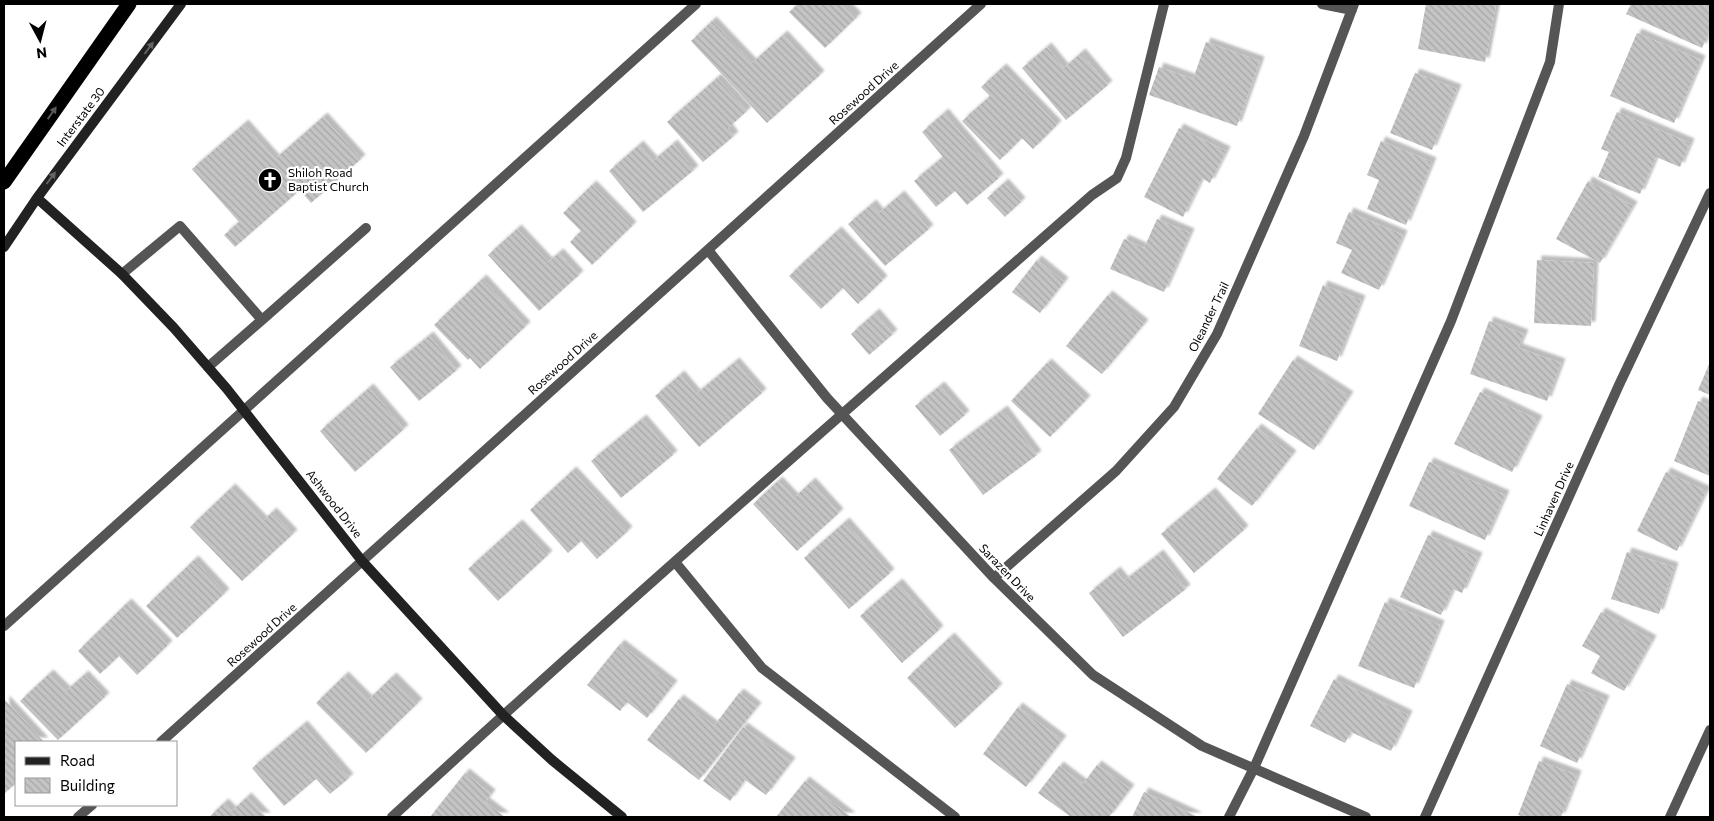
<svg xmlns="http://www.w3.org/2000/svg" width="1714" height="821" font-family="Commissioner,sans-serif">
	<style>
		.building { fill: url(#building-back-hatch); filter: url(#shadow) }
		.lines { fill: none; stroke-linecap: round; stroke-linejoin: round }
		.lane { stroke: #555; stroke-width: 10 }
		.street { stroke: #555; stroke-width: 10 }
		.secondary { stroke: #222; stroke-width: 10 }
		.highway { stroke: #000; stroke-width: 15 }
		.oneway { fill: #646464 }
		.oneway2 { fill: #595959 }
		.labels { text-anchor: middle; stroke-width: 4.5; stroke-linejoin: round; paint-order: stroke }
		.street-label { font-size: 12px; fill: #000; stroke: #fff }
		.poi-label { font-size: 12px; fill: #000; stroke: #fff; text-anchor: start }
	</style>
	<defs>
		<pattern id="building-back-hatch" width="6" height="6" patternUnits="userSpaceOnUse" patternTransform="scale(1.25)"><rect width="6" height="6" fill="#c4c4c4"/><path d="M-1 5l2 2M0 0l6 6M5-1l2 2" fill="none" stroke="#a7a7a7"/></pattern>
		<filter id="shadow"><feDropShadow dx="4.5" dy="-4.5" stdDeviation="1" flood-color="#0004"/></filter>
	</defs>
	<rect width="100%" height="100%" fill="#fff"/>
	<!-- building -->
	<path class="building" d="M798,4H844L857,17L825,48L789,12Z
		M1426,4H1488L1496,5L1485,62L1418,49Z
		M1631,4H1705L1710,6V30L1702,48L1626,14Z
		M712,21L752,63L783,35L820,75L767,123L691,41Z
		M1637,33L1701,60L1674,123L1610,96Z
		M1206,42L1260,61L1237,126L1149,95L1159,67L1193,79Z
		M1047,47L1064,68L1081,53L1108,85L1066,120L1022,68Z
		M1002,68L1057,125L1033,149L1022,138L1000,160L962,121L990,96L981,87Z
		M1415,73L1457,89L1432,150L1390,133Z
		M717,78L747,111L728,128L734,136L703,162L667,122Z
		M1617,112L1690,143L1680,167L1656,157L1640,194L1598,177L1609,152L1601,149Z
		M944,113L999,178L967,205L955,191L936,207L914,181L943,157L922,132Z
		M323,117L361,159L311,203L300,190L235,247L224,235L239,222L192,169L244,124L275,159Z
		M1179,128L1226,151L1210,183L1202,178L1183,217L1144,197Z
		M1381,141L1432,162L1406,225L1367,209L1379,180L1367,175Z
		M673,144L694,170L643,212L609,171L639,145L653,161Z
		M1588,181L1633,206L1600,263L1556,239Z
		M1004,183L1021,202L1005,217L987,198Z
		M592,185L632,226L592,265L570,242L581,231L563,213Z
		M900,195L929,229L885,266L848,224L872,204L879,213Z
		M1349,212L1403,235L1379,290L1341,273L1352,250L1336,243Z
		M1157,219L1190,233L1164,292L1110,269L1124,239L1144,248Z
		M517,229L548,262L559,253L579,275L539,311L488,255Z
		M837,231L883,280L858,304L843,288L821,309L789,276Z
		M1037,260L1064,282L1040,313L1012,292Z
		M1537,260L1594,263L1591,326L1534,323Z
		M482,279L526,326L480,369L470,358L468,360L434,325Z
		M1323,285L1361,300L1337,361L1299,346Z
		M1108,295L1144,324L1102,374L1066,346Z
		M875,313L893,334L869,355L851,334Z
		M1489,321L1524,334L1518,348L1561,363L1547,401L1470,374Z
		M429,336L457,370L419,401L390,367Z
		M1293,360L1349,396L1314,450L1258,414Z
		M735,362L762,393L699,447L655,396L680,375L696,394Z
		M1710,362V395L1698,390Z
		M1047,363L1086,400L1050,437L1011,401Z
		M940,386L965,415L940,436L915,406Z
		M369,388L404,429L355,472L320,431Z
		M1480,392L1538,420L1512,472L1454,444Z
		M1698,401L1710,406V476L1674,461Z
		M1003,410L1037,455L983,495L949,450Z
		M642,419L673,455L621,498L591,461Z
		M1257,428L1292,455L1252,506L1217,479Z
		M1429,462L1505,495L1485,540L1409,506Z
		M572,471L628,531L597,559L581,541L568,553L530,510Z
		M1666,472L1706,491L1677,551L1637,531Z
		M778,481L794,498L811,482L839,513L797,551L753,504Z
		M231,488L263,521L272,512L293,534L242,581L190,527Z
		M1211,492L1244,530L1194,573L1161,534Z
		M845,522L890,573L849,609L804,558Z
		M518,524L548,555L498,601L468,569Z
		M1428,535L1478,557L1462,593L1453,589L1441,615L1400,597Z
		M1627,552L1674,567L1659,614L1611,599Z
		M1159,554L1186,589L1123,637L1089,593L1116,571L1124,581Z
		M194,560L225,593L177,638L146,606Z
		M898,583L939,630L902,663L860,616Z
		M1385,602L1440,625L1414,688L1358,666Z
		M127,603L168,645L137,675L119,656L100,674L78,651Z
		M1601,612L1652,640L1624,691L1591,673L1600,656L1582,646Z
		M950,637L998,688L955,728L907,678Z
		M620,644L673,685L647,718L627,702L620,711L587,685Z
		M49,674L66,691L84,675L105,697L58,740L20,701Z
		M344,676L368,700L392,677L418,703L366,753L316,703Z
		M1334,679L1408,715L1391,751L1351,732L1345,743L1310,726Z
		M1567,684L1605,700L1577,763L1540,746Z
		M739,693L757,707L699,780L647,740L679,699L714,726Z
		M5,700L44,742H16V783L4,794Z
		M1018,707L1062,740L1026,787L983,754Z
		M303,725L349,778L330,794L316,779L284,806L252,768Z
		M743,727L791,762L766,795L745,780L730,801L703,781Z
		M1539,761L1577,775L1561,817H1525L1518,815Z
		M1097,765L1130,789L1109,817H1071L1038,793L1059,766L1083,784Z
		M465,773L491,794L485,802L505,817H430Z
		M805,781L851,817H776Z
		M1144,792L1198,817H1132Z
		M247,797L266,817H209L224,803L232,811Z"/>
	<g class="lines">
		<!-- lane -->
		<path class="lane" d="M122,274L180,226L262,320L208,367
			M262,320L366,228
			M675,562L762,668L955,817
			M4,626L696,4
			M392,817C621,606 857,401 1092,195L1117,178L1126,158L1164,4
			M1229,817L1254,768L1451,321L1550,62L1559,4
			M1670,817L1710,730"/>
		<!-- street -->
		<path class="street" d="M1322,4L1352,10
			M708,250L827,398L994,578L1093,675L1202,746L1366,817
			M994,578L1116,471L1174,407L1217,334L1304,136L1354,4
			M161,742L981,4
			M78,817L92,805
			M1425,817L1619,385L1710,193"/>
		<!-- secondary -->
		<path class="secondary" d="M37,198L122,274L174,328L227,389L362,561L503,715L552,760L622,817
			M4,247L37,198L181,4"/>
		<!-- highway -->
		<path class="highway" d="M4,182L129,4"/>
	</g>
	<!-- one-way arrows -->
	<defs><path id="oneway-solid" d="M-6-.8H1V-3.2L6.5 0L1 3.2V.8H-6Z" transform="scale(1.25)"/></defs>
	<g class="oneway">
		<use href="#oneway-solid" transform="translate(149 48) rotate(-53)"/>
		<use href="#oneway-solid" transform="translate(51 178) rotate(-53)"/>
	</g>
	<use class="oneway2" href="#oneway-solid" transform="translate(52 113) rotate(-55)"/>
	<!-- icons -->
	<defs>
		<g id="church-disc" transform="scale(1.25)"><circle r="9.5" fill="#000" stroke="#fff"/><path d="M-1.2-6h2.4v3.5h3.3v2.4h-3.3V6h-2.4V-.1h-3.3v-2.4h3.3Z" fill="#fff"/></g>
	</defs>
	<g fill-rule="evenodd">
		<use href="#church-disc" x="270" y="180"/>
	</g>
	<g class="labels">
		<!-- street labels -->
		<g class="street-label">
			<text transform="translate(864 93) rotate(-42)" y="4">Rosewood Drive</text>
			<text transform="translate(81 117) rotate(-53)" y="4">Interstate 30</text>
			<text transform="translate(1209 317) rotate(-64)" y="4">Oleander Trail</text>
			<text transform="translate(563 363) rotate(-42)" y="4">Rosewood Drive</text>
			<text transform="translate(1554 499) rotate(-66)" y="4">Linhaven Drive</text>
			<text transform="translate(334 504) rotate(52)" y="4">Ashwood Drive</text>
			<text transform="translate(1007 573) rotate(46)" y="4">Sarazen Drive</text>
			<text transform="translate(262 635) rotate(-42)" y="4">Rosewood Drive</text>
		</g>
		<!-- poi labels -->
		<g class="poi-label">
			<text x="288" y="177">Shiloh Road<tspan x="288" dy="14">Baptist Church</tspan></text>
		</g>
	</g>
	<!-- border -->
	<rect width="1714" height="821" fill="none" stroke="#000000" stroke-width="10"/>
	<!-- legend -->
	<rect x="15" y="741" width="162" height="65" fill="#ffffff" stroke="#999999"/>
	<rect x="25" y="757" width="25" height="8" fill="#222222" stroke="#999999"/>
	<text x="60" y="766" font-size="15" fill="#000000">Road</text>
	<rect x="25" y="778" width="25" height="15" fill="url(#building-back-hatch)" stroke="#999999"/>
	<text x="60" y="791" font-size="15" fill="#000000">Building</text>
	<!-- north arrow -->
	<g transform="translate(40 40) rotate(173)" stroke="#ffffff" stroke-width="4" paint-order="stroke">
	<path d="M0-4L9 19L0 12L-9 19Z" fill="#000000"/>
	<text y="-8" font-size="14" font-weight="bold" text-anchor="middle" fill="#000000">N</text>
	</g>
</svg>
